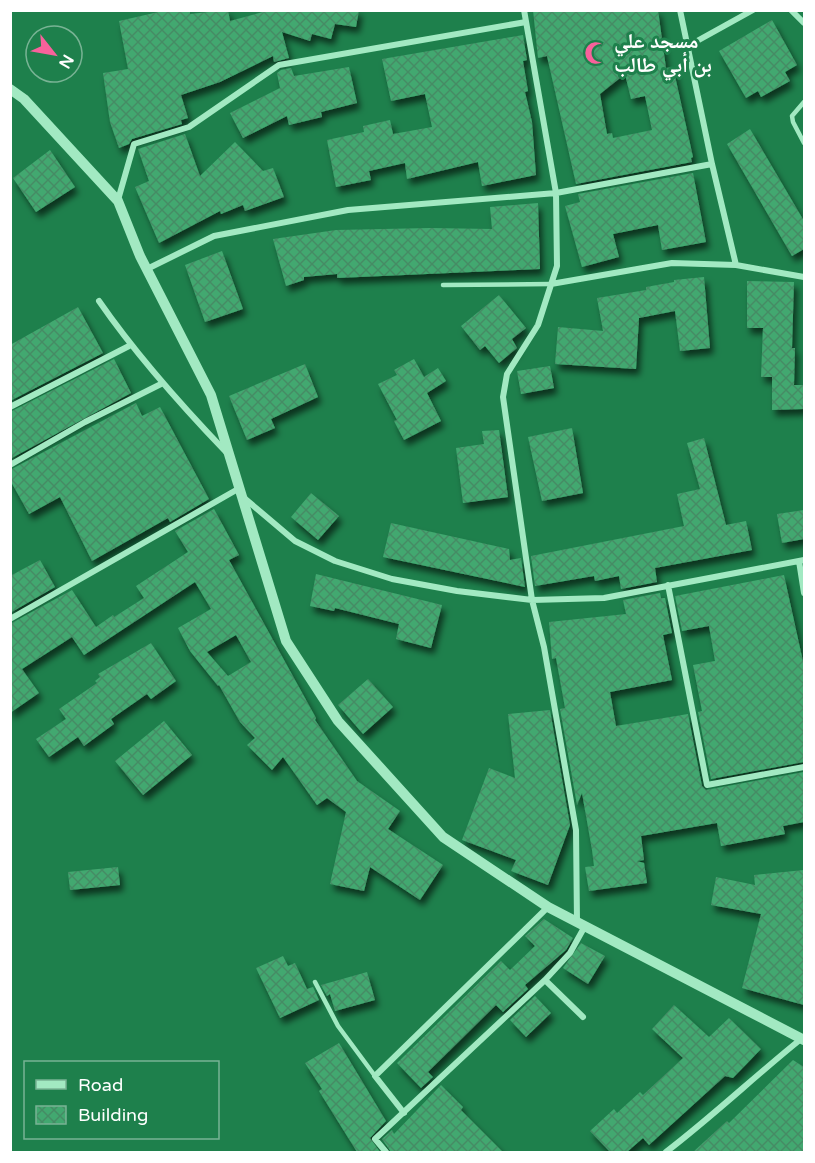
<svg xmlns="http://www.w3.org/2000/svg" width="815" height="1163" font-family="'Varela Round','Noto Naskh Arabic',sans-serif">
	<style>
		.building { fill: url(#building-cross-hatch); fill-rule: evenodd; filter: url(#shadow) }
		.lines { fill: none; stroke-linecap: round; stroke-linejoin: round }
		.service { stroke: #a2e9c2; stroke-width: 4.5 }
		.minor { stroke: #a2e9c2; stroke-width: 6 }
		.tertiary { stroke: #a2e9c2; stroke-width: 10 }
		.labels { text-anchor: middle; stroke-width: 6; stroke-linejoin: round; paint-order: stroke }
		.poi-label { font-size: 21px; font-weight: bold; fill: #fff; stroke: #1e804c; text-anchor: start }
	</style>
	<defs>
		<pattern id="building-cross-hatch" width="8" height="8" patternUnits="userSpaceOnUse" patternTransform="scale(1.5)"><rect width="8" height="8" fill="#42a870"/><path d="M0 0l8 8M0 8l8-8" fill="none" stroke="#458c65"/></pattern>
		<filter id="shadow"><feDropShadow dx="3.5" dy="6" stdDeviation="3" flood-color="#0009"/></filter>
	</defs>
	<rect width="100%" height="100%" fill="#1e804c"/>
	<!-- building -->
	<path class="building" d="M167,10H190V14L228,10L230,21L270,10H359L356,27L335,24L331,39L312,34L310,41L282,32L289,58L274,62L273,56L220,82L181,95L188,118L181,120L182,124L132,139L129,144L119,148L110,122L103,73L128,69L119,21Z
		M533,10H658L666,68L673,67L693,157L691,158L692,162L576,184L547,56L538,58ZM625,74L631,99L645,96L652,130L613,138L612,133L607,134L600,94Z
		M772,20L797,65L785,72L790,81L761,97L758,91L746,98L719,51Z
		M523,35L527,60L523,61L528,91L525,92L532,122L536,175L482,186L478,162L407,179L405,163L369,171L371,180L336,187L327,140L364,132L363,126L390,120L393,134L432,127L425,94L391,101L382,59Z
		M349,67L357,103L321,112L322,117L289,125L287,116L243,138L230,113L280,88L277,73L281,70L291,68L294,76Z
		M750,129L804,221V249L792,256L727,144Z
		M185,134L200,176L235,142L263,171L273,168L284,197L245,211L243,205L221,214L220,211L159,243L135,187L149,181L138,149Z
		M50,150L75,187L36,212L13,178Z
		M693,173L706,242L662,250L658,225L613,234L619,257L582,267L565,206L580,202L578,194Z
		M538,203L540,269L337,278V274L304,277V280L286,286L273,239L336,230L430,228L492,229L490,207Z
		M222,251L243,309L205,322L185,265Z
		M704,277L710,348L680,351L675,311L639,318L636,369L555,364L558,327L603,331L597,298L646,290V287L674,282V280Z
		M747,281L794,282L792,348H795L794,385H804V409L772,410V377H761L763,328H747Z
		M499,295L526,328L512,339L517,348L499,363L485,346L480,350L461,326Z
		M78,307L103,353L10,401V345Z
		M114,359L131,393L10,459V412Z
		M414,359L424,377L438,368L446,381L427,393L441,421L404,440L394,421L397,420L378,384L397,375L394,370Z
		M305,364L318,397L271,419L275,428L247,440L229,396Z
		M550,366L554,388L521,394L517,371Z
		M136,403L142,416L160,407L209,499L170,522L168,518L92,561L60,497L29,514L10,480V470Z
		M572,428L583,493L542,501L528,437Z
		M499,430L508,497L463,503L456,448L484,444L482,431Z
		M704,438L726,525L746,521L752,550L655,568L657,582L621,589L619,576L595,581L594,576L535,586L531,556L684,526L677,494L700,489L687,443Z
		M311,493L339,516L318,540L291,517Z
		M214,509L239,555L229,560L316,718L315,720L357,781L400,811L388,829L443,865L420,900L370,867L364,891L330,884L346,812L327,798L317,805L283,757L272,770L247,745L255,738L240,722L219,685L218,686L190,651L178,628L211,609L195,582L84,655L72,637L22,669L39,693L10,713V624L72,590L96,627L113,615L114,617L144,598L136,586L188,552L175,531ZM236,635L251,662L228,676L207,652Z
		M804,510V539L782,543L777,514Z
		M391,523L509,549L510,560L521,558L525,587L383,557Z
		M40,560L55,587L10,613V576Z
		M316,574L442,605L431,648L396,639L399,624L335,608L334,611L310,606Z
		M784,575L804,666V762L711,779L698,712L702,711L693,665L715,661L709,626L682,631L675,596Z
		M660,593L661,598H665L672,633L663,635L672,680L610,692L616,726L688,714L702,786L706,790L804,772V822L783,826L785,834L721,846L717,823L641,836L644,860L637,861L644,863L647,883L589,891L585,867L594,866L592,850L582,793L577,805L560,709L565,708L556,658L552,659L549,622L626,614L623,600Z
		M151,643L176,681L151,699L147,694L111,719L114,724L84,746L78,737L49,757L36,739L66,719L59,709L97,683L95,681L100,677L98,674Z
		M368,679L393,707L363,734L338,705Z
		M550,710L570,825L548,885L511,871L516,860L462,840L489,768L515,778L508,714Z
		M164,721L192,755L143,795L115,761Z
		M118,867L120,885L70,890L68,872Z
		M804,870V1005L742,988L761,914L711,905L716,877L755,885L754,875Z
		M544,919L573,938L566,950L525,985L528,989L503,1012L496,1005L428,1072L433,1077L421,1088L397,1063L501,961L510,970L535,946L525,936Z
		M581,943L605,956L588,984L563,968Z
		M283,956L288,966L295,963L307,989L313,987L319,1000L280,1018L256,968Z
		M367,972L375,1000L335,1011L330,994L327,996L321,985Z
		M535,996L551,1013L526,1037L510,1020Z
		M674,1005L709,1037L729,1018L761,1049L733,1078L725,1076L649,1145L643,1138L627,1152H610L590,1131L614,1109L617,1113L640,1092L643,1095L683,1058L652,1029Z
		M339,1043L386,1121L370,1138L380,1152H357L319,1091L322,1089L305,1063Z
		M793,1060L804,1067V1152H693L727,1121L729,1123Z
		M441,1085L463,1107L461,1110L503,1152H391L382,1139L392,1130L394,1134Z"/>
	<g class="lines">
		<!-- service -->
		<path class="service" d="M804,102L792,116L793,122L804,143
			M443,285L551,284
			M315,982L338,1026L375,1076"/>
		<!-- minor -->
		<path class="minor" d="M524,10L556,193L712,164
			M680,10L712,164L736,265
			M791,10L804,23
			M688,46L753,10
			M118,200L134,144L189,127L279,65L526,22
			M147,269L214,236L348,210L556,193L557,266L538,325L507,374L503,397L532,600L544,647L576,830L577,922
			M551,284L672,263L736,265L804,277
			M99,301C137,356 180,404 226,452
			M10,407L129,346
			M10,465L85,422L161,384
			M243,497L295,541L335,561L392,579L457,591L532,600L604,598L804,560
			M799,561L804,593
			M668,585L707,785L804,767
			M10,619L238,489
			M545,980L583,1017
			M404,1113L375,1076L548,907
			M386,1152L375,1139L545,980L570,953L585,926
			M666,1152C713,1116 755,1076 801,1039"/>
		<!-- tertiary -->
		<path class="tertiary" d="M10,89L24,99L118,201L140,256L211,395L286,641L338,721L443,837L548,907L804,1040"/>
	</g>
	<!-- icons -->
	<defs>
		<g id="mosque-bare" transform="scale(1.8)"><path d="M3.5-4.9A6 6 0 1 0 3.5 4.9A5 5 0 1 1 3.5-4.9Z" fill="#f8619b" stroke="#1e804c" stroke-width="2.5" paint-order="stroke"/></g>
	</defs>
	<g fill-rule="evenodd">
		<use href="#mosque-bare" x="596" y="53"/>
	</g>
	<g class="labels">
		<!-- poi labels -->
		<g class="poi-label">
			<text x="614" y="48">مسجد علي<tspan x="614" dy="24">بن أبي طالب</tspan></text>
		</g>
	</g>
	<!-- border -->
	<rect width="815" height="1163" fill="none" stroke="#ffffff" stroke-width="24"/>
	<!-- legend -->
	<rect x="24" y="1061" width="195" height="78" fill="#1e804c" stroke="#78b394" stroke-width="1.5"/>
	<rect x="36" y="1080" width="30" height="9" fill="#a2e9c2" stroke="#78b394" stroke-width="1.5"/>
	<text x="78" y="1091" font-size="18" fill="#ffffff">Road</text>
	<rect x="36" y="1106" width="30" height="18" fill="url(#building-cross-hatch)" stroke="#78b394" stroke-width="1.5"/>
	<text x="78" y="1121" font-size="18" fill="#ffffff">Building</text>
	<!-- north arrow -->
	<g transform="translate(54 54) rotate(121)"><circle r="28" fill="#1e804c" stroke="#78b394" stroke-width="1.5"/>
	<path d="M0-4.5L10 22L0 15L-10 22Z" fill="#f8619b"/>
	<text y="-9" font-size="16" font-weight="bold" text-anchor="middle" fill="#ffffff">N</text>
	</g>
</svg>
